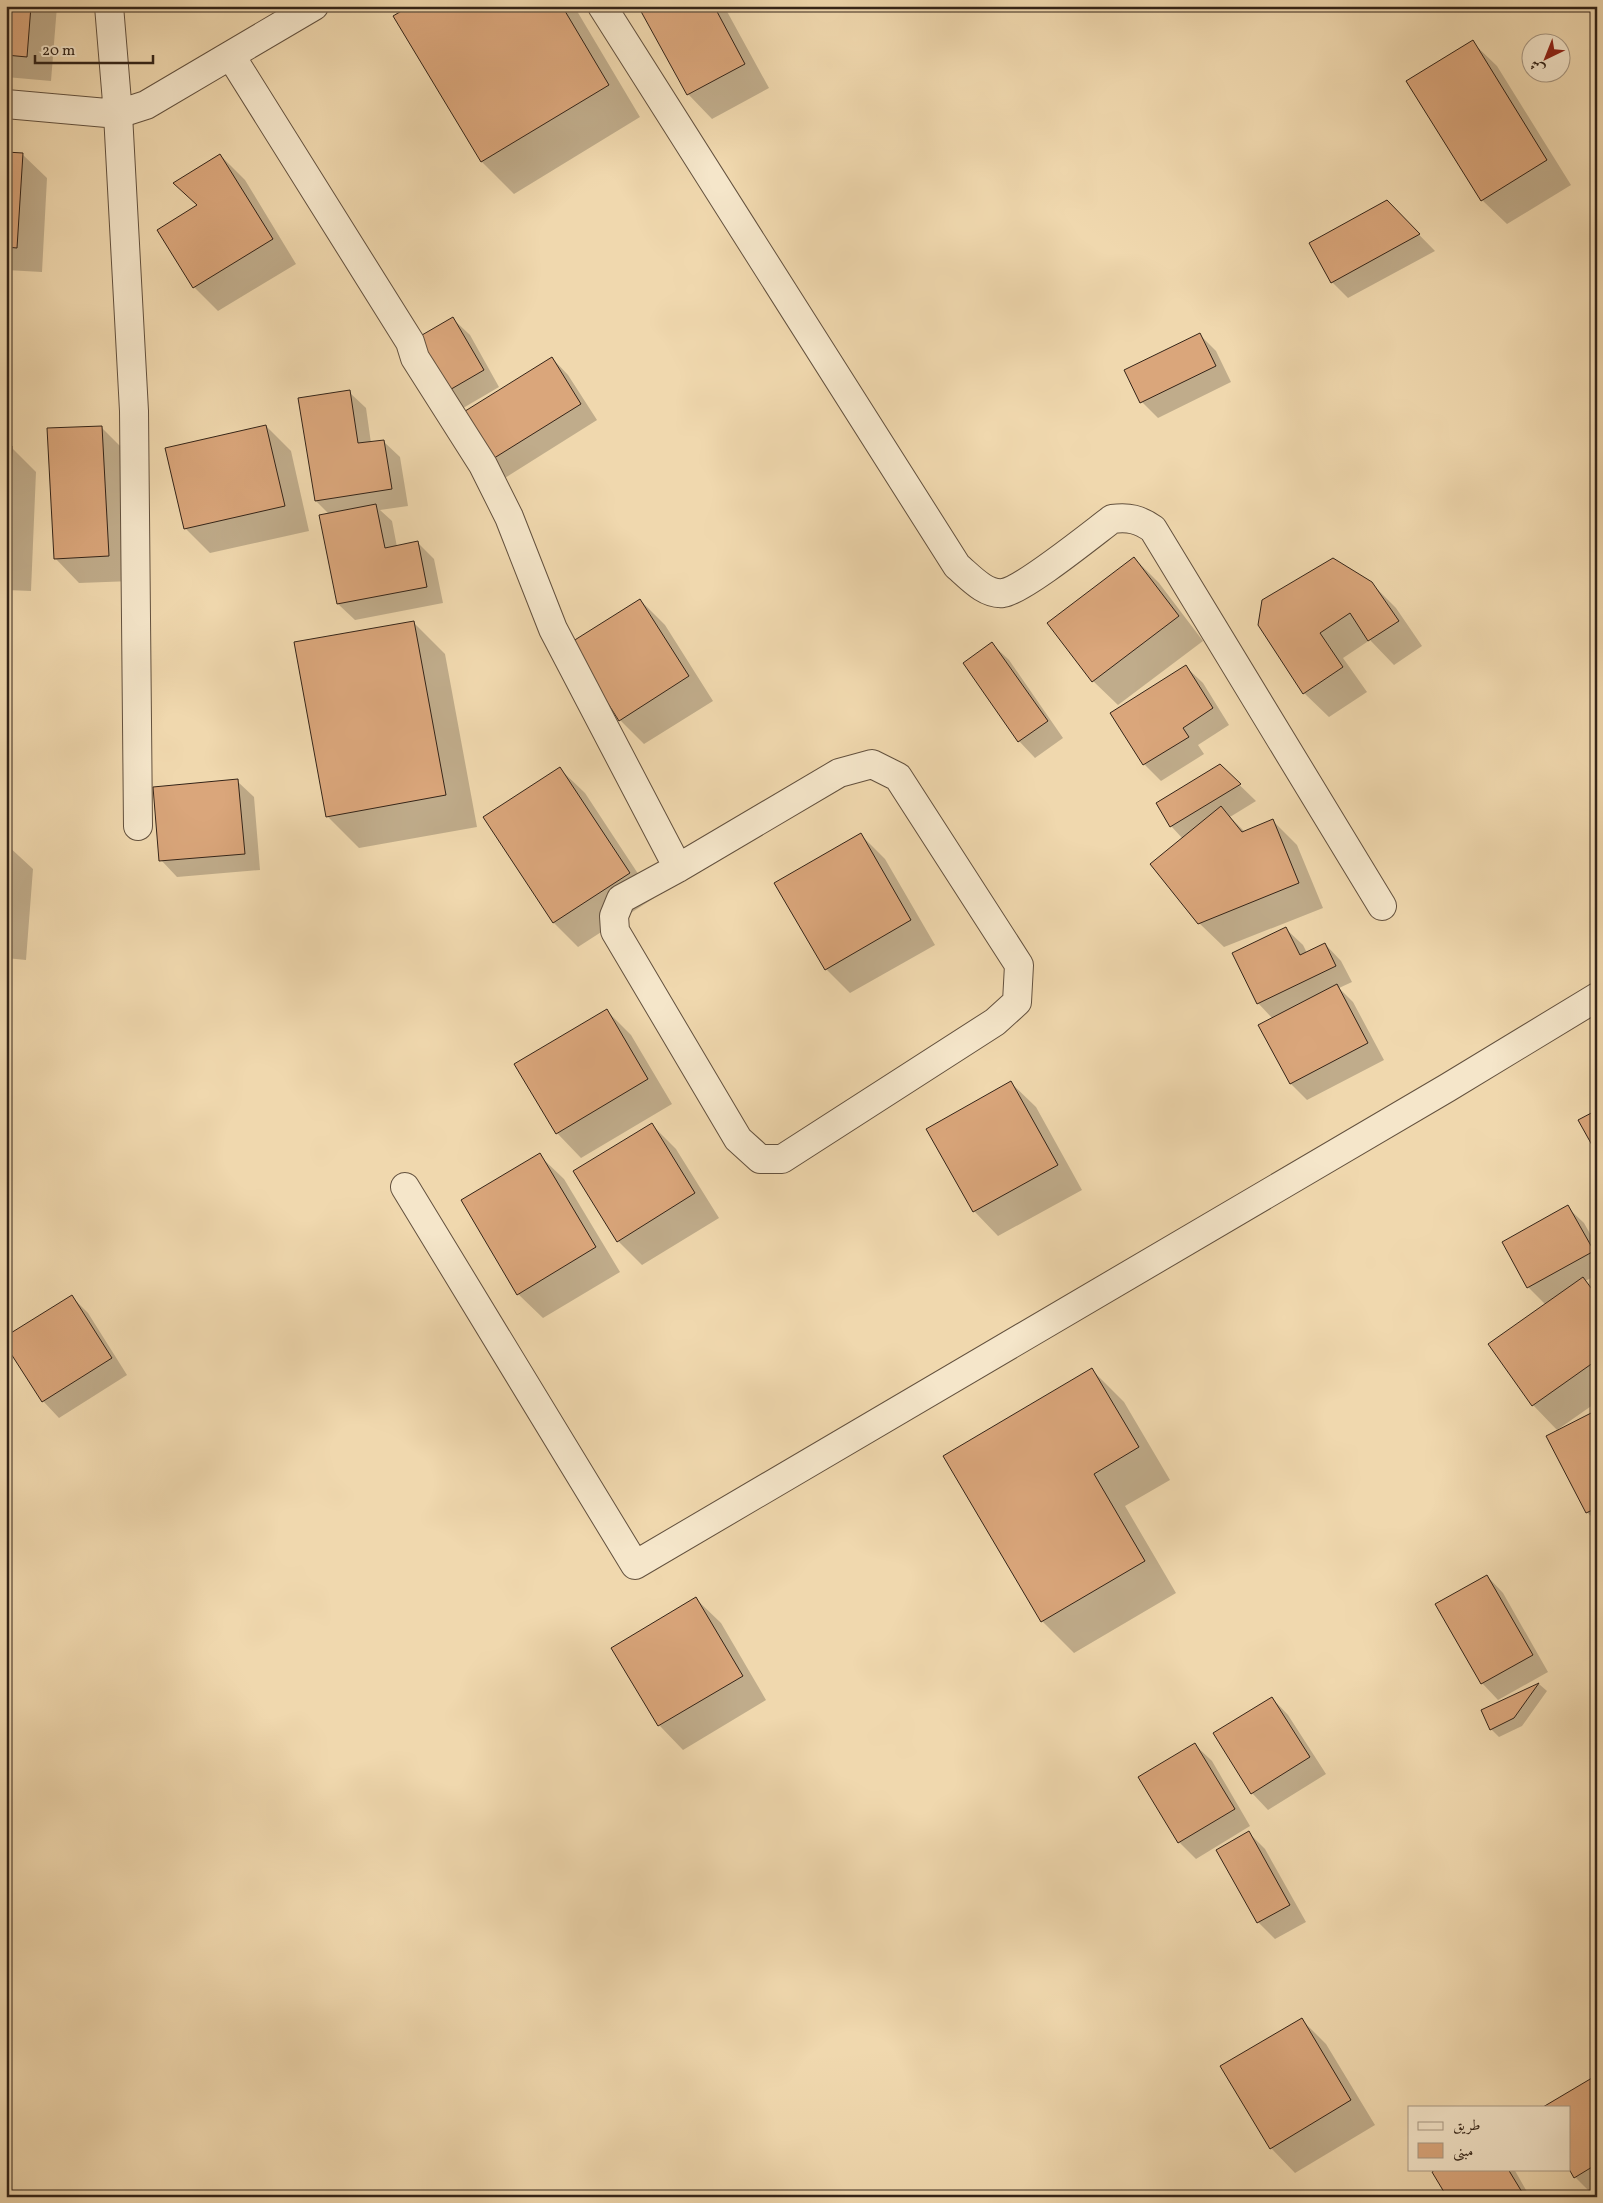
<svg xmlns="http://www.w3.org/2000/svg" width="1603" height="2203" font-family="Vollkorn,Amiri,serif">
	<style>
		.shadow { fill: #0003 }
		.building { fill: #daa67b; stroke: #342418 }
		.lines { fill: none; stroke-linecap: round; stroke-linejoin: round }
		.street-casing { stroke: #63513e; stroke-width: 30 }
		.street { stroke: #f5e6ca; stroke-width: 28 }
	</style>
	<rect width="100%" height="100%" fill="#f0d8ae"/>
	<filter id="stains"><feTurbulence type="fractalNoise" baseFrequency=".004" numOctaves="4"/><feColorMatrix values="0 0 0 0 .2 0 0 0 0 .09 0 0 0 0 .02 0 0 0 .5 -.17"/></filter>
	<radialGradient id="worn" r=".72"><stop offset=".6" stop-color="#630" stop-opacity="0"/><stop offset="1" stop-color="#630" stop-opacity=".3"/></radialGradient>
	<!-- shadow -->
	<path class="shadow" d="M6,6H57L51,81L6,77Z
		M413,6H574L640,117L514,194L482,162L395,17Z
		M640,6H724L769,88L712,119L688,94Z
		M1472,42L1497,66L1571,185L1507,224L1482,200Z
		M6,153L22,154L47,178L42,272L6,270Z
		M220,155L245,180L296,264L218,311L194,287L198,206Z
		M1386,201L1435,251L1348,298L1332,282Z
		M453,319L470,335L499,387L458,411L442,395Z
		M1200,335L1216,351L1231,382L1158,418L1142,402Z
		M552,358L568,375L597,420L500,481L484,464Z
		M349,392L366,408L371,443L383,441L400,457L408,506L380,510L392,521L397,547L418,543L434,559L443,603L355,620L338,604L329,514L316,501Z
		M266,426L291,451L309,531L210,553L185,528Z
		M102,428L126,452L133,581L79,583L55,558Z
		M6,447H11L36,472L31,591L6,590Z
		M1134,558L1159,583L1203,641L1118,705L1093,681Z
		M1333,560L1371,583L1396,608L1422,646L1394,665L1370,640L1343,658L1367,692L1329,717L1304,693Z
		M640,600L665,625L713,701L644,744L620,720Z
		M413,622L445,654L477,827L359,848L327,816Z
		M992,644L1009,660L1063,738L1035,758L1019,741Z
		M1186,667L1203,683L1229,725L1198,745L1204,754L1161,781L1144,764Z
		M1220,766L1256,801L1230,817L1245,832L1273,821L1297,845L1323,908L1224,947L1199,923L1183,839L1171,826Z
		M560,769L585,793L654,898L578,947L554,923L485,818Z
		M237,781L254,797L260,870L177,877L161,860Z
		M861,835L885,859L935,945L850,993L826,969Z
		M6,844L33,869L26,960L6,958Z
		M1286,929L1303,945L1307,953L1325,944L1341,961L1352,982L1339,988L1353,1002L1384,1060L1307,1100L1291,1084L1273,1019L1258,1003Z
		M607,1011L631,1035L672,1104L581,1158L557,1133Z
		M1011,1083L1036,1107L1082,1190L998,1236L974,1211Z
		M651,1124L676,1149L719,1218L642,1265L618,1241Z
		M539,1155L564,1179L620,1272L543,1318L518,1294Z
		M1567,1207L1584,1223L1597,1246V1275L1585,1281L1597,1292V1402L1557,1430L1533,1405L1546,1305L1528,1287Z
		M72,1297L88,1313L127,1375L59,1418L43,1401Z
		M1092,1370L1124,1402L1170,1480L1125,1506L1176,1593L1074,1653L1042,1621Z
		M1597,1412V1522L1587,1512L1548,1437Z
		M1487,1576L1503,1593L1548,1672L1498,1700L1482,1683Z
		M696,1599L721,1623L766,1700L683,1750L659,1725Z
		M1539,1684L1547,1691L1522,1726L1499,1737L1491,1729L1483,1711Z
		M1272,1698L1288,1715L1326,1774L1268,1810L1252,1793Z
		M1195,1745L1212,1761L1250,1826L1196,1859L1179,1842L1140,1777Z
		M1249,1833L1265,1849L1306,1922L1275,1939L1258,1922L1218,1850Z
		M1302,2020L1326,2044L1375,2125L1295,2173L1271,2148Z
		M1597,2076V2197H1595L1575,2177Z
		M1438,2169H1514L1530,2197H1448Z"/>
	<!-- building -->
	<path class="building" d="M6,6H31L27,57L6,55Z
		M410,6H562L609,85L481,162L393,16Z
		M638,6H714L745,64L687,95Z
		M1473,40L1547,160L1481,201L1406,81Z
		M6,152L23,153L17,248L6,247Z
		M220,154L273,239L193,288L157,230L197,205L173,183Z
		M1387,200L1420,234L1331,283L1309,243Z
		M453,317L484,370L441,395L410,342Z
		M1200,333L1216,366L1140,403L1124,370Z
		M552,357L581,404L483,465L454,418Z
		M350,390L358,443L384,440L392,489L315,501L298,398Z
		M266,425L285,506L184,529L165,448Z
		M102,426L109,556L54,559L47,428Z
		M6,446H12L7,567H6Z
		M376,504L385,548L418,541L427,587L337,604L319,515Z
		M1134,557L1179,616L1092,682L1047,623Z
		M1333,558L1372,582L1399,621L1368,641L1350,613L1320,633L1343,667L1303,694L1258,625L1262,600Z
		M640,599L689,676L619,721L570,643Z
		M414,621L446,795L326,817L294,642Z
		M992,642L1048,721L1018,742L963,663Z
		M1186,665L1213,708L1183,728L1189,737L1143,765L1110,713Z
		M1220,764L1241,784L1170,827L1156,803Z
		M560,767L630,873L553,923L483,817Z
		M238,779L245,854L159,861L153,787Z
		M1221,806L1242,832L1273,819L1299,883L1198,924L1150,864Z
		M861,833L911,920L825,970L774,883Z
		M6,843H9L6,883Z
		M1286,927L1300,955L1325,943L1336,966L1257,1004L1232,953Z
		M1337,984L1368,1043L1290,1084L1258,1025Z
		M607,1009L648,1079L556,1134L514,1064Z
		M1011,1081L1058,1165L973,1212L926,1129Z
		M1597,1110V1154L1578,1120Z
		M652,1123L695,1193L617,1242L573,1171Z
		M540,1153L596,1247L517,1295L461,1200Z
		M1568,1205L1594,1251L1527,1288L1502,1242Z
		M1583,1277L1597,1296V1360L1532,1406L1488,1344Z
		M72,1295L112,1358L42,1402L6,1346V1336Z
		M1092,1368L1139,1447L1094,1474L1145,1561L1041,1622L943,1456Z
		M1597,1410V1508L1586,1513L1546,1436Z
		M1487,1575L1533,1655L1481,1684L1435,1604Z
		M696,1597L743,1676L658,1726L611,1648Z
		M1539,1683L1514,1718L1490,1730L1481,1710Z
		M1272,1697L1310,1757L1251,1794L1213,1733Z
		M1195,1743L1235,1809L1178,1843L1138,1777Z
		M1249,1831L1290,1905L1257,1923L1216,1850Z
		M1302,2018L1351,2100L1270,2149L1220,2066Z
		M1597,2075V2164L1574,2178L1569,2169V2107H1543Z
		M1436,2169H1508L1525,2197H1447L1432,2172Z"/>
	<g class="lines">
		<!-- street casing -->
		<g class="street-casing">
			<path id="street" d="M109,6L118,114L134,411L138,826
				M602,6L957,566C969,576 985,595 1003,593C1023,590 1092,534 1112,519C1129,517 1139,519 1153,529L1382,906
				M231,56L410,342L415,358L483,465L509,517L553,629L678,868
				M6,104L118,114L146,105L314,6
				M872,764L898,777L1019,965L1017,1002L995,1022L782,1159H760L738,1139L615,931L614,916L621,899L678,868L839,773Z
				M405,1187L635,1565L1447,1088L1597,997"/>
		</g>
		<!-- street -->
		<use href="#street" class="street"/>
	</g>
	<!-- margin -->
	<rect width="1603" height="2203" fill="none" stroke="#f0d8ae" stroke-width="25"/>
	<rect x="8" y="8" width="1588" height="2188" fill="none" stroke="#342418" stroke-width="2.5"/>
	<rect x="12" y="12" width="1578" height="2178" fill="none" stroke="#342418"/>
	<!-- legend -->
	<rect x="1408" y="2106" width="162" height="65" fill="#f5e6ca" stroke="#a89883"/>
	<rect x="1418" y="2122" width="25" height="8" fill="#f5e6ca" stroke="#a89883"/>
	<text x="1453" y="2130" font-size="15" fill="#342418">طريق</text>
	<rect x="1418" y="2143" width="25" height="15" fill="#daa67b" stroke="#a89883"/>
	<text x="1453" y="2156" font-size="15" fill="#342418">مبنى</text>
	<!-- north arrow -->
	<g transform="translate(1546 58) rotate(223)"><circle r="24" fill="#f5e6ca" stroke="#a89883"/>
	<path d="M0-4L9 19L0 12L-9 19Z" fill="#8f2418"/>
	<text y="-8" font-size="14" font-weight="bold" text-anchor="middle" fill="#342418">ش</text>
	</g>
	<!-- scale -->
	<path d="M35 55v8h118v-8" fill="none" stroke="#342418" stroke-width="2.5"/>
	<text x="42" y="55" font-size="15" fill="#342418" stroke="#f5e6ca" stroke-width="4" paint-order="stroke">20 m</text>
	<rect width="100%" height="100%" filter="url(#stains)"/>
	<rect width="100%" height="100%" fill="url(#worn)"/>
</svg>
